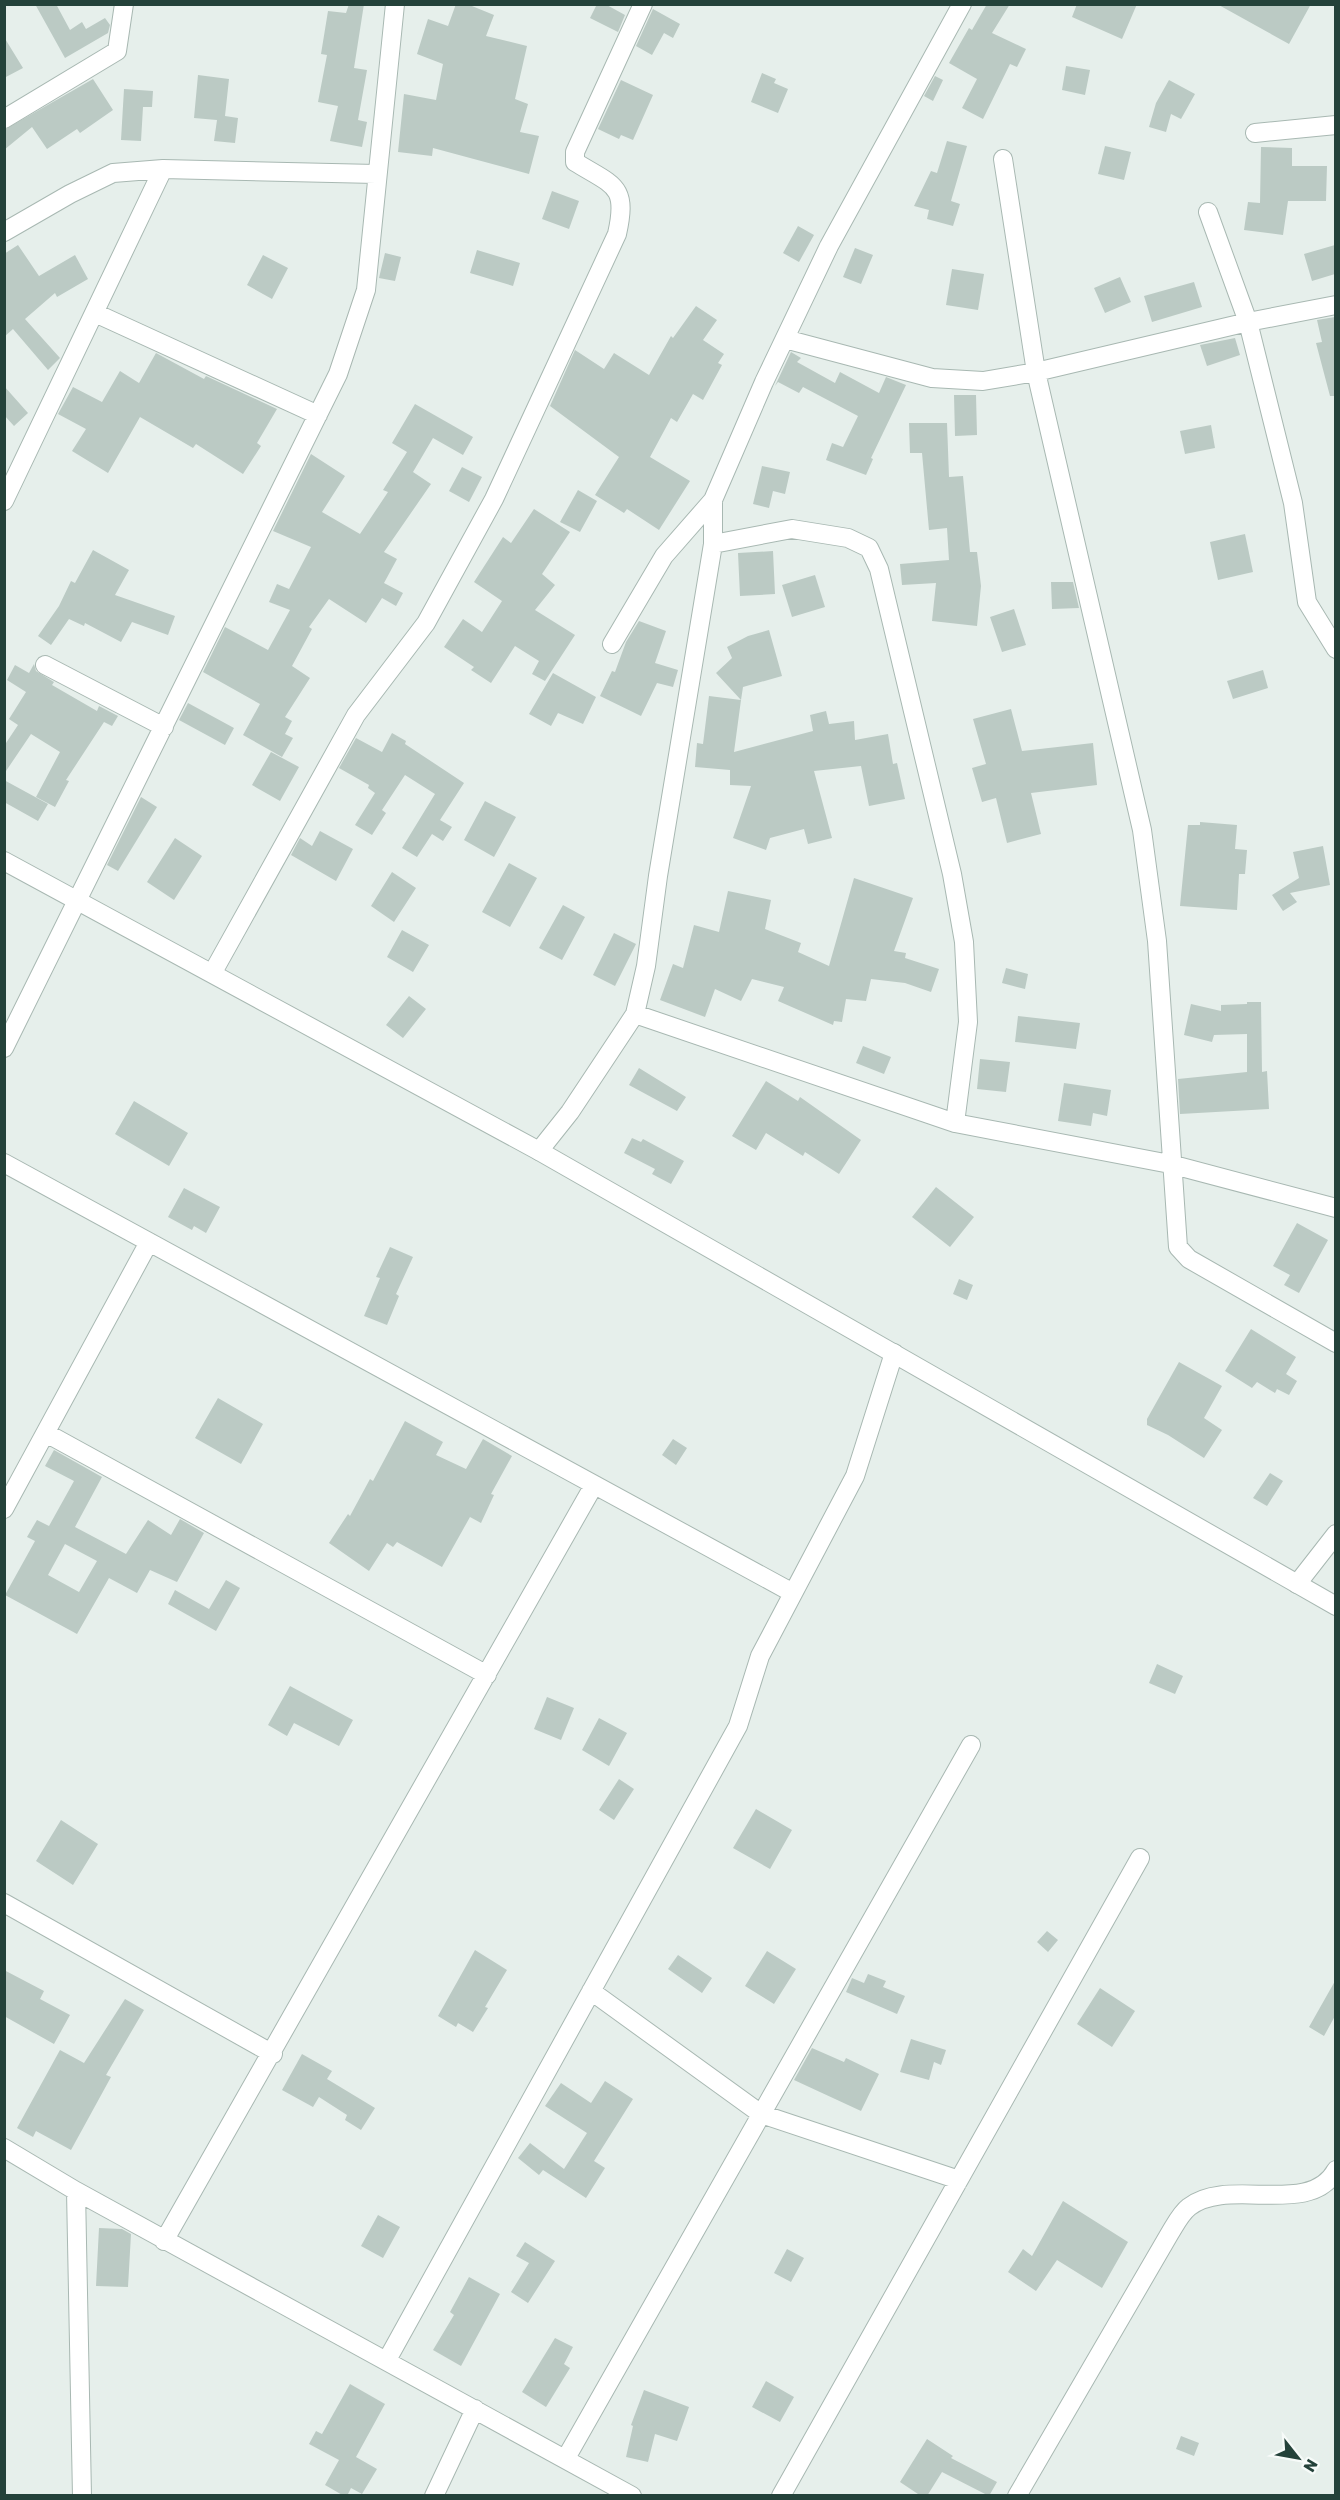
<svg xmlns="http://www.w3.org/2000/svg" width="1340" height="2500" font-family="Rubik,sans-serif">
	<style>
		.building { fill: #bbcac4; fill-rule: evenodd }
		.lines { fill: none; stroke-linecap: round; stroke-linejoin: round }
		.minor-casing { stroke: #a8b8b2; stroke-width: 20 }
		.tertiary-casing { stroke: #a8b8b2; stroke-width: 20 }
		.minor { stroke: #fff; stroke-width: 18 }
		.tertiary { stroke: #fff; stroke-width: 18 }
	</style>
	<rect width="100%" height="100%" fill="#e6efeb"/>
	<!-- building -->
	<path class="building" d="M35,4H56L70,30L82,22L86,29L105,18L110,25L108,33L65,58Z
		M349,4H364L354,68L367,70L358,120L367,122L362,147L330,141L338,106L318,102L327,55L321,54L328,11L346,13Z
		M456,4H467L494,15L486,36L527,46L515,99L528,104L520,132L539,136L529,174L433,148L432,156L398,152L404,94L436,100L443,64L417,54L428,19L448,26Z
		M597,4H605L625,15L618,32L590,18Z
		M987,4H1010L992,33L1026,49L1017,67L1010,64L983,119L962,108L977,79L949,63L969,28L972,30Z
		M1077,4H1137L1122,39L1072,17Z
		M1217,4H1311L1289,44Z
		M653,9L680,24L673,38L664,33L652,55L636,46Z
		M4,37L23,68L4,78Z
		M1066,66L1090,70L1085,95L1062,90Z
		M762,73L776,79L774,83L788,89L778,113L751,102Z
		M198,75L229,79L225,116L238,118L235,143L214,141L217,120L194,118Z
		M935,76L943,80L933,101L924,96Z
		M93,79L113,110L80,133L77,129L47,149L32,127L4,150V130Z
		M621,80L653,95L633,140L621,135L619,139L598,129Z
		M1169,80L1195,94L1181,119L1171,114L1166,132L1149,127L1156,103Z
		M124,89L153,91L152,107H143L141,141L121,140Z
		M947,141L967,146L951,201L960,204L953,226L927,219L929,210L914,206L931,171L937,173Z
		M1105,146L1131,152L1124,180L1098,174Z
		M1261,147L1292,148V166H1327L1326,201H1288L1283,235L1244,230L1248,202L1260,203Z
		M552,191L579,201L569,229L542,219Z
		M798,226L814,235L799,262L783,253Z
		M18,245L39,276L75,255L88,279L57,297L55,293L25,319L60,358L48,370L13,329L4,337V254Z
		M1335,245V274L1312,281L1304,254Z
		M855,248L873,255L861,284L843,277Z
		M477,250L520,263L513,286L470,273Z
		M385,253L401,257L395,281L379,278Z
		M263,255L288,268L272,299L247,285Z
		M952,269L984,274L978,310L946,305Z
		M1120,277L1131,302L1105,313L1094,288Z
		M1194,282L1202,307L1152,322L1144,296Z
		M696,306L717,320L703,340L724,354L718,363L722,365L703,400L693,394L677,422L671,418L650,457L690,481L659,530L627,509L624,513L595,495L619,457L550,406L575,350L604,369L614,353L649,375L671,336L673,338Z
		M1335,317V396H1330L1316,343L1322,342L1317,320Z
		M1235,338L1240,355L1207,366L1200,345Z
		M791,352L801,358L797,362L835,383L840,372L879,393L886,377L906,385L871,458L873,459L866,475L826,460L832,443L843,447L858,416L803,387L799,393L778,382L775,386Z
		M156,353L204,379L206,376L277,409L257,443L261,446L243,474L196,444L193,448L140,417L108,473L72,451L86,429L58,414L73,387L102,402L120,371L139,383Z
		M4,386L28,413L14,426L4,415Z
		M954,395H976L977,435L955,436Z
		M415,404L473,437L463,455L433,438L413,472L431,484L384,552L397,559L384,583L403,593L396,606L382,598L366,623L329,599L309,627L312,629L292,666L310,678L285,717L292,721L285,734L293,738L282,757L243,735L260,704L203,672L225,627L268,650L290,610L269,602L277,584L289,589L311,547L273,531L311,454L345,476L322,512L360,534L388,492L383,490L407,452L392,443Z
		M909,423H947L949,477L963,476L970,552H977L981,586L977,626L932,621L936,583L902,585L900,564L949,560L947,528L929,530L922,453H910Z
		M1211,425L1215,448L1185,454L1180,431Z
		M762,466L790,472L785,494L773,491L769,508L753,504Z
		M462,467L482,477L469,502L449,491Z
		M578,490L597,501L580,532L560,522Z
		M534,509L570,532L542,574L555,585L535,610L575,635L545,681L532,674L539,661L515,646L491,683L471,670L474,667L444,647L463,619L482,632L502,601L474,582L503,537L511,543Z
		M1245,534L1253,572L1218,580L1210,542Z
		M93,550L129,570L115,595L175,616L168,635L132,622L121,642L85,623L84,626L69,619L51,645L38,636L59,606L71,581L75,583Z
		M773,551L775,594L740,596L738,553Z
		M815,575L825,607L792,617L782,585Z
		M1051,582H1073L1079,608L1052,609Z
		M1014,609L1026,645L1002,652L990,617Z
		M639,621L666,631L655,663L678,670L673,687L657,683L641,716L600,696L612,671L615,672L626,642Z
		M769,630L782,676L743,687L741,700L716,673L732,658L727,647L748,636Z
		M34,664L36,671L54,682L52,685L97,711L99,706L118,716L112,726L104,722L66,780L69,781L55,807L36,797L60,752L31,734L4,774V746L18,725L9,719L26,692L7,680L15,665L29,673Z
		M1263,670L1268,688L1233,699L1227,681Z
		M553,673L596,697L583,724L558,713L551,726L529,714Z
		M709,696L741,700L734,752L813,731L810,715L826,711L829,724L854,721L855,740L888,734L893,764L897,763L905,799L869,806L861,766L814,771L832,838L808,844L804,829L770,838L766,850L733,838L751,786L730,785V770L695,767L697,743L703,744Z
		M188,703L234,728L225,745L179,720Z
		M1011,709L1022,751L1093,743L1097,785L1031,793L1041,834L1007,843L996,798L982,802L972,768L986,764L973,719Z
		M392,733L406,741L405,744L464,783L440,820L452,827L443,841L432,834L417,857L402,848L435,794L405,775L382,810L386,813L372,835L355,825L375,793L368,788L369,785L339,768L356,738L382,752Z
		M271,752L299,767L280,801L252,785Z
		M4,780L48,804L38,821L4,802Z
		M141,797L157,807L118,871L107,865Z
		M485,801L516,817L494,857L464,840Z
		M1200,822L1237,825L1235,849L1247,850L1245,874H1239L1237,910L1180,906L1188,825H1200Z
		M320,831L353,849L336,881L291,855L300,838L312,846Z
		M175,838L202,856L174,900L147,882Z
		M1323,846L1330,885L1290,893L1297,902L1283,911L1272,895L1299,878L1293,852Z
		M509,863L537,878L510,927L482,912Z
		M392,872L416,888L394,922L371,906Z
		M854,878L913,898L894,951L906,953L905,958L939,969L931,992L905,983L871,979L866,1001L846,999L842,1022L834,1021L833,1025L778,1001L784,987L752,979L741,1001L715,989L705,1017L660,1000L673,964L683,968L694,925L719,932L728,891L771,900L765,929L801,943L798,952L829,966Z
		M563,905L585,917L562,960L539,948Z
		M402,930L429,945L413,972L387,957Z
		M614,933L636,944L615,986L593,975Z
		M1006,968L1028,974L1025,989L1002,983Z
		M409,996L426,1009L403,1038L386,1025Z
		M1247,1002H1261L1262,1072L1267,1071L1269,1109L1180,1114L1178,1079L1247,1072V1034L1214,1035L1212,1042L1184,1035L1191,1004L1221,1011V1005L1247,1004Z
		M1018,1016L1080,1023L1076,1049L1015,1042Z
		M863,1046L891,1057L884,1074L856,1063Z
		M980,1059L1010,1062L1006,1092L977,1089Z
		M639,1068L686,1097L677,1111L629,1085Z
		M766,1081L798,1101L800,1097L861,1140L839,1174L805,1152L803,1156L766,1133L756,1150L732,1136Z
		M1064,1083L1111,1090L1107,1116L1093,1113L1091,1126L1058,1121Z
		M134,1101L188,1133L169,1166L115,1134Z
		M632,1138L641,1142L643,1139L684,1161L671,1184L652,1174L655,1169L624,1153Z
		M936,1187L974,1217L950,1247L912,1217Z
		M184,1188L220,1207L206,1233L194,1226L192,1230L168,1217Z
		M1297,1223L1328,1240L1299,1293L1284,1285L1290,1275L1273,1266Z
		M390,1247L413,1257L396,1294L399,1296L387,1325L364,1316L380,1278L376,1277Z
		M959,1279L973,1285L967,1300L953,1294Z
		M1251,1329L1296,1357L1286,1374L1297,1381L1289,1395L1277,1389L1275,1393L1257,1382L1252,1388L1225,1371Z
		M1179,1362L1222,1386L1204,1418L1222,1430L1204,1458L1168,1435L1147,1425V1419Z
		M218,1398L263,1424L241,1464L195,1438Z
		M405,1421L443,1442L436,1455L466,1469L483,1439L512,1456L491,1494L494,1495L481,1523L470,1517L442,1567L397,1542L393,1547L387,1543L369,1571L329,1543L348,1514L350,1516L370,1479L373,1481Z
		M673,1439L687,1448L676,1465L662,1455Z
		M54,1450L102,1477L75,1527L126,1554L148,1520L171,1535L180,1519L204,1533L177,1582L150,1570L137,1593L109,1578L77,1634L5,1595L35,1541L27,1537L37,1520L49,1526L74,1481L45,1466ZM65,1544L97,1561L79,1592L48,1575Z
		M1270,1473L1283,1481L1267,1506L1253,1498Z
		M226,1580L240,1588L216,1631L168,1604L175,1590L209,1609Z
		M1157,1664L1183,1676L1175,1694L1149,1683Z
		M290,1686L353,1720L339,1746L294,1723L287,1736L268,1725Z
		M547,1697L574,1708L561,1740L534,1729Z
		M599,1718L627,1733L609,1766L582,1750Z
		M619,1779L634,1789L614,1820L599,1810Z
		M756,1809L792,1830L770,1869L733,1848Z
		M61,1820L98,1844L73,1885L36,1861Z
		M1047,1931L1058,1940L1048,1952L1037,1942Z
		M475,1950L507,1970L485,2007L488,2008L473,2032L458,2023L456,2027L438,2016Z
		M767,1951L796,1969L774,2004L745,1986Z
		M678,1955L712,1978L702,1993L668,1969Z
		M4,1970L44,1991L40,1999L70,2015L54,2044L4,2016Z
		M868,1974L886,1981L883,1987L905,1996L897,2014L846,1992L852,1978L864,1983Z
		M1335,1981V2016L1324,2036L1309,2027Z
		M1100,1988L1135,2011L1112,2047L1077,2024Z
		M125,1999L144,2010L106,2075L111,2077L71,2150L36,2131L33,2137L17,2128L60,2050L84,2063Z
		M911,2039L946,2050L941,2065L934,2062L929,2080L900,2072Z
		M812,2048L844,2062L846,2058L879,2074L861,2111L794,2080Z
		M302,2054L332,2071L327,2079L375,2108L361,2130L345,2120L347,2115L319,2097L313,2107L282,2090Z
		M605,2081L633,2099L594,2161L605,2168L586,2198L543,2170L539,2175L518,2158L530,2143L564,2169L587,2133L545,2106L561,2083L591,2103Z
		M1063,2201L1128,2242L1102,2288L1057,2260L1036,2291L1008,2272L1023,2249L1032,2256Z
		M378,2215L400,2227L383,2258L361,2246Z
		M99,2228L122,2229L131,2234L128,2287L96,2286Z
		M525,2242L555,2261L528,2303L511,2292L529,2263L516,2256Z
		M787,2249L804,2258L791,2282L774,2273Z
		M469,2277L500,2294L461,2366L433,2350L454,2315L450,2312Z
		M555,2338L573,2347L564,2364L570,2368L546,2407L522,2392Z
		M766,2381L794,2397L780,2422L752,2407Z
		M350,2384L385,2404L356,2457L377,2469L362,2494L351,2488L347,2496H344L325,2485L339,2460L309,2444L316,2431L322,2434Z
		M644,2390L689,2407L677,2441L655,2434L648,2462L626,2457L633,2426L631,2425Z
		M1181,2436L1199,2443L1194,2456L1176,2449Z
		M927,2439L953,2456L951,2458L997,2482L989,2496L942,2472L927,2496H921L900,2482Z"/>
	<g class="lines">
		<!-- minor casing -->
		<g class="minor-casing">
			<path id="minor" d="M4,119L117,51L124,4
				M1255,133L1336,125
				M1003,159L1036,372L1142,830L1157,941L1178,1247L1189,1259L1336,1343
				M1208,212L1248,322L1293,503L1307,602L1336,649
				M4,232L70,194L113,173L163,169L376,174
				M95,313L318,415
				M785,339L932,378L983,381L1036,372L1248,322L1336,305
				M4,501L163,169
				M713,544L792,529L848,538L869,548L879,569L952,874L964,942L968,1022L955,1123
				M612,644L664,556L713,500
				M45,665L164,727
				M213,972L356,715L426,623L494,499L617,234C628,185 614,186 575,162V152L643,4
				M635,1014L955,1123L1170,1164L1336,1208
				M4,1048L338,374L366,290L395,4
				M539,1151L570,1112L635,1014L646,966L658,876L713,544V500L764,382L829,246L962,4
				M4,1163L793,1593
				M46,1433L487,1675
				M4,1509L149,1242
				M1297,1584L1336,1534
				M4,1903L273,2054
				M591,1991L761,2114L959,2180
				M4,2148L76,2191L82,2496
				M76,2191L632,2496
				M164,2241L594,1485
				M387,2360L738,1726L760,1656L855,1476L894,1353
				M566,2458L971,1745
				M434,2496L475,2409
				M781,2496L1140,1858
				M1017,2496L1170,2233C1175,2225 1181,2213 1189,2207C1228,2176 1310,2218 1336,2170"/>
		</g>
		<!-- tertiary casing -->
		<g class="tertiary-casing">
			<path id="tertiary" d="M4,861L539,1151L1336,1606"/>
		</g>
		<!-- minor -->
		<use href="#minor" class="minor"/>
		<!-- tertiary -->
		<use href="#tertiary" class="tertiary"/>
	</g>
	<!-- border -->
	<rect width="1340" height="2500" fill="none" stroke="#24423a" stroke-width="12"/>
	<!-- north arrow -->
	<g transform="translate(1298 2458) rotate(121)" stroke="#f7fbf9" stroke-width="4.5" paint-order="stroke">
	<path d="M0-4.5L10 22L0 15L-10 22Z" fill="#24423a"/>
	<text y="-9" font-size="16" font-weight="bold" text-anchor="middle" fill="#24423a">N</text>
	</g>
</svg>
